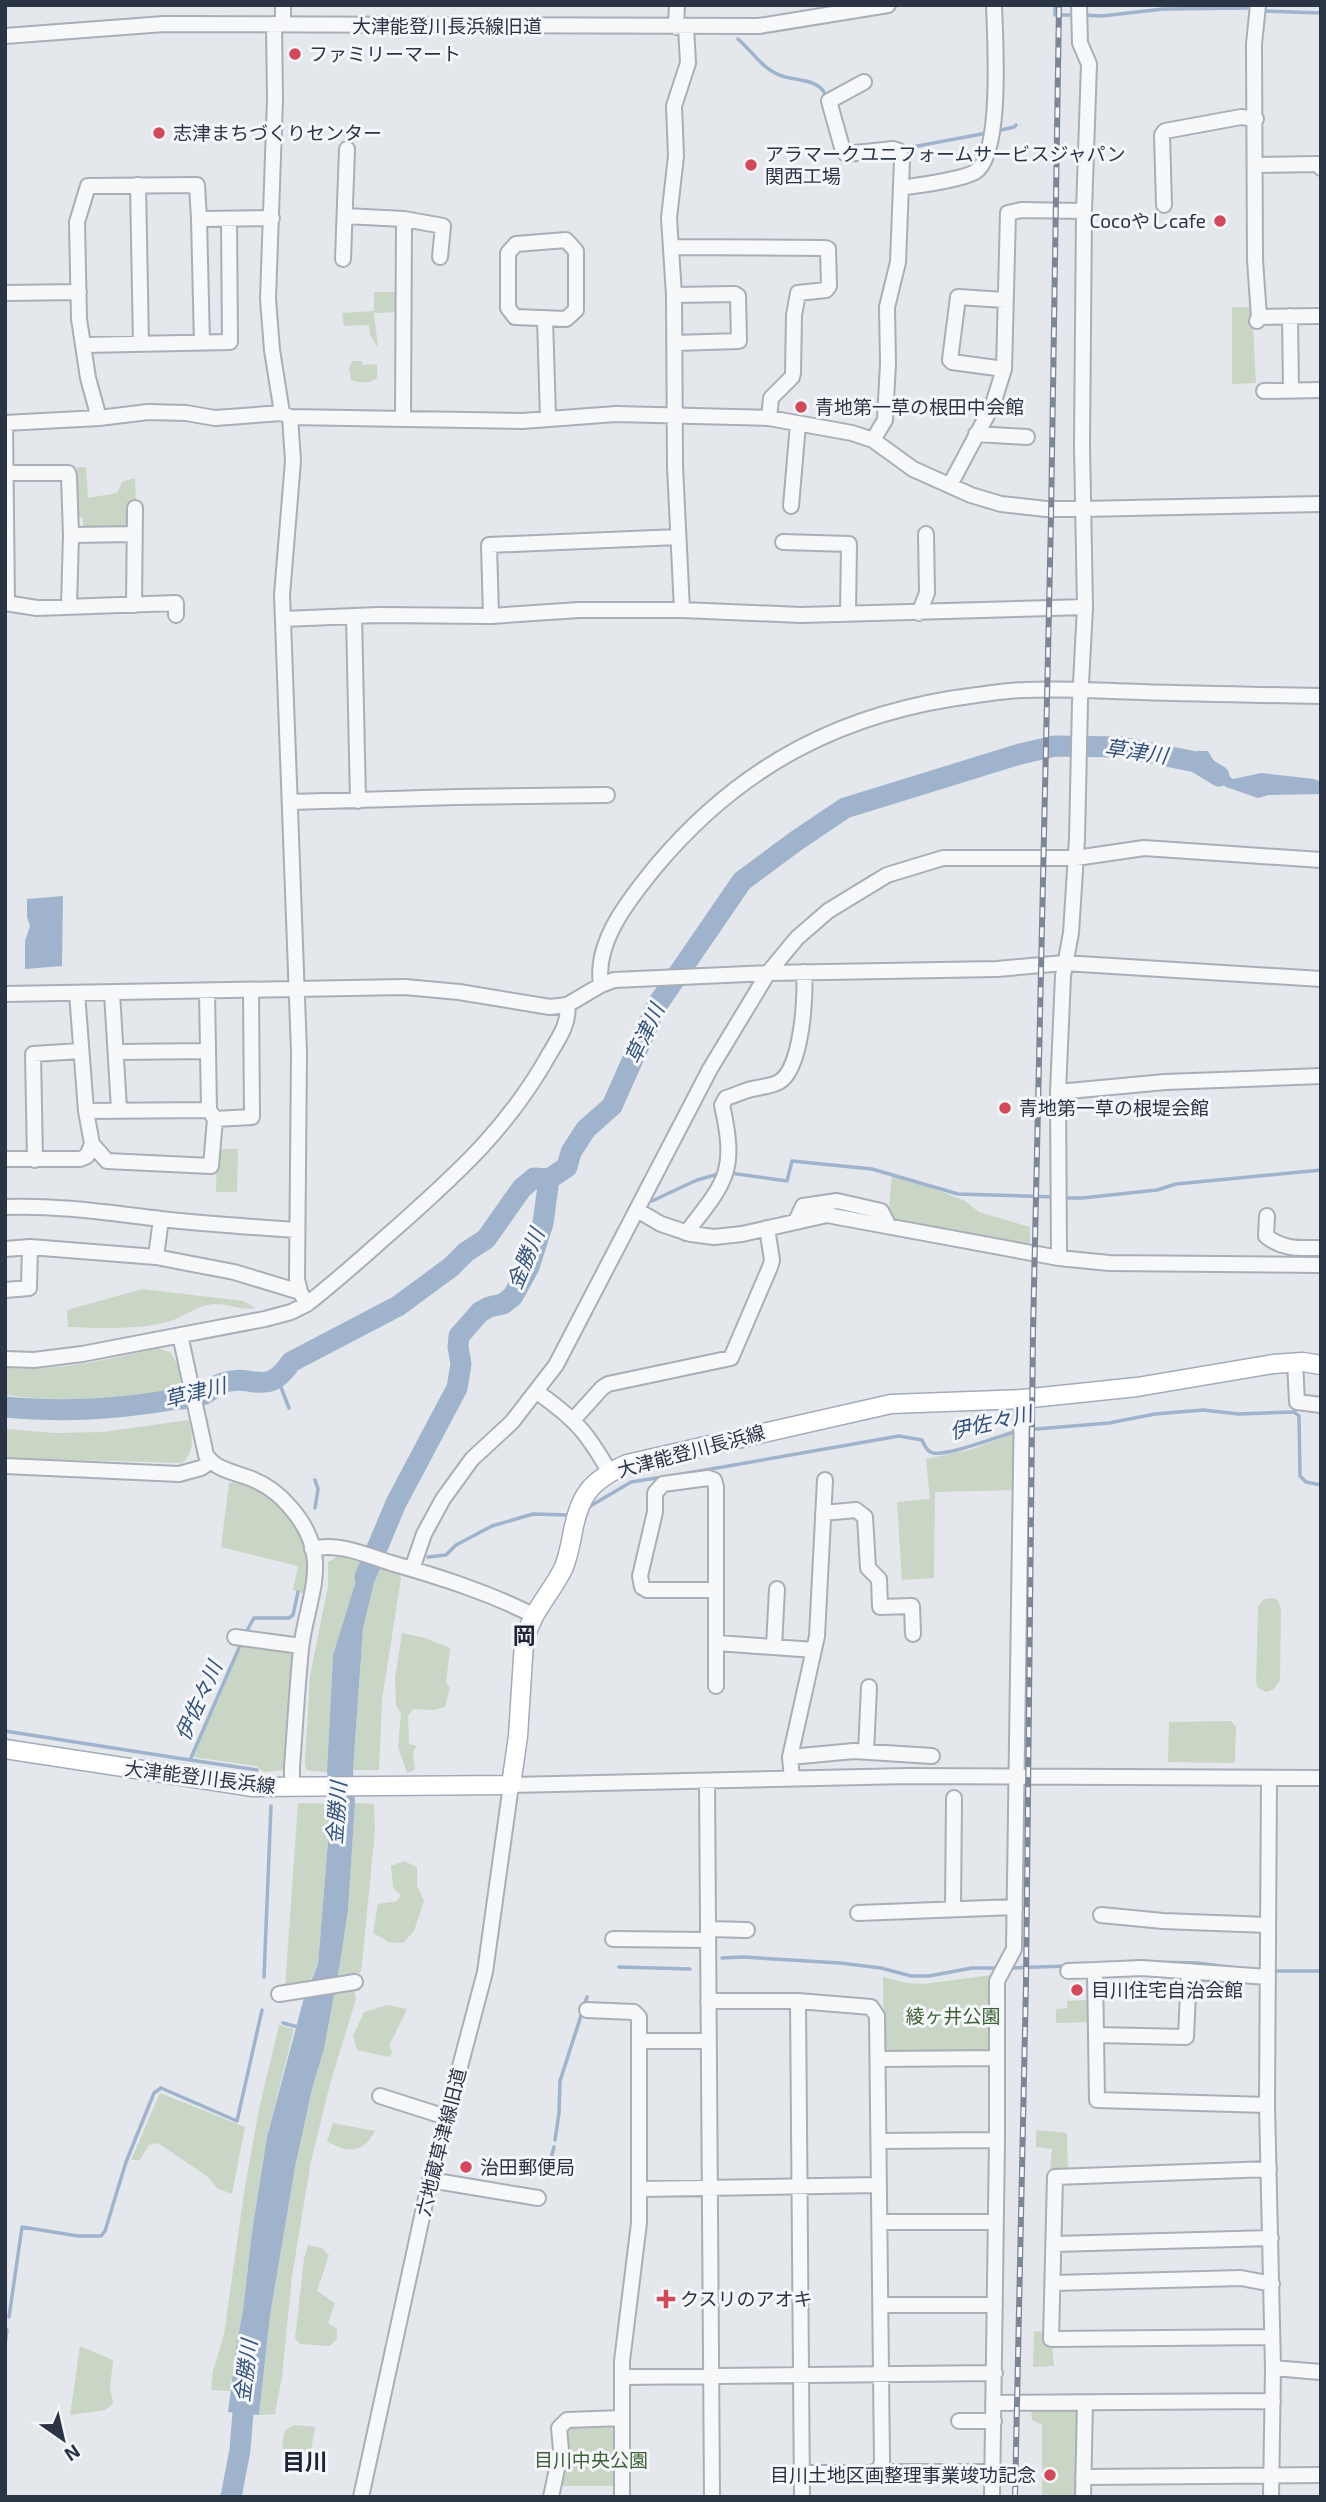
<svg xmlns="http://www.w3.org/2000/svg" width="1326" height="2502" font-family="'Exo 2','Noto Sans JP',sans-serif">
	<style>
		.green { fill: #c9d6c5 }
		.water { fill: #9fb4cc }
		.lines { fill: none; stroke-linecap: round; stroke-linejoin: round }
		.stream { stroke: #9fb4cc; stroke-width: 3.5 }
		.river { stroke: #9fb4cc; stroke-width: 21 }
		.minor-casing { stroke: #a9aeb7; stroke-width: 18 }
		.major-casing { stroke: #a3abb8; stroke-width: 21 }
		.minor { stroke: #f7f8fa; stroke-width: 14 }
		.major { stroke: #fff; stroke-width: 18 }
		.rail-casing { stroke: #7d8696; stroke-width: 6 }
		.rail { stroke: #f4f6f9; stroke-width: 3.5; stroke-dasharray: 10; stroke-linecap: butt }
		.poi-dot { fill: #d1495b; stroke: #f4f6f9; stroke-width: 2.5 }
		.labels { text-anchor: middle; stroke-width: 6; stroke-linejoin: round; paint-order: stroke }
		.street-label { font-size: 19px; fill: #2b3445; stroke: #f4f6f9 }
		.poi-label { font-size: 19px; fill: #2b3445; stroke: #f4f6f9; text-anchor: start }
		.park-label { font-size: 19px; fill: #3f6138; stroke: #f4f6f9 }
		.water-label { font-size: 21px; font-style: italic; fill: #34527a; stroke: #f4f6f9 }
		.quarter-label { font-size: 23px; font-weight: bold; fill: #1d2536; stroke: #f4f6f9 }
	</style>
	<rect width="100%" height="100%" fill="#e4e7ec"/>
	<!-- green -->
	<path class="green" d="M374,292H400L398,312L374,313L378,348L370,335L369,325L344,326L342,313L374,311Z
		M1232,307H1252L1256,383L1232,384Z
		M352,361H361L363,365L377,364V378C371,384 359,383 351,380L349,368Z
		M77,467H86L88,498L117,493L122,482L135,478L136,504H128V521L122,528H83V518L77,517Z
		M217,1149H238L237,1192H216Z
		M892,1176L920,1183L965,1201L979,1212L1030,1227V1242L1025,1246L890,1220L888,1217Z
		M142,1289L243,1301L256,1308C241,1311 228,1303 213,1304C195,1306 183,1318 167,1322C135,1330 100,1328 68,1327L67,1310Z
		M159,1348L171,1353L178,1366L183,1389C125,1399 64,1403 5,1395V1368C62,1371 104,1360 159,1348Z
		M189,1420C192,1436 196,1451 182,1463L5,1458V1429L55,1433L103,1432Z
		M1013,1434L1019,1490L935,1492L934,1578L902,1580L897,1502L930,1499L926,1459L969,1450Z
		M240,1482C274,1497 308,1525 309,1566C309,1575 307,1585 306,1594L293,1590L298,1566L221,1547L229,1483Z
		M338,1556L362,1561L333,1655L327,1772L310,1771L306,1769L305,1762L310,1676L328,1586V1562Z
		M378,1565L398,1570L401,1578L382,1700L379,1770H353L363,1629Z
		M1273,1598L1278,1600L1281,1609L1280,1680L1274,1689L1266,1692L1258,1688L1256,1683L1258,1606L1264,1599Z
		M402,1633L425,1638L450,1648L446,1683L450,1688L445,1707L433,1710L413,1709L408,1716L409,1744L417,1746L413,1752L415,1770L407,1773L398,1747L401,1714L396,1705L395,1678Z
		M243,1643L288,1648L293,1653L283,1770L264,1772L256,1766L193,1757Z
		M1231,1721L1236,1727L1235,1763L1168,1762L1169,1722Z
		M298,1803L331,1804L318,1965L308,1984L285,1988Z
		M355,1803L374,1804L375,1831L362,1963L361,1971L356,1977L337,1980L348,1910Z
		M404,1861L417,1867V1886L424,1901L414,1931L403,1943L389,1942L373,1933L378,1904L397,1901L401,1895L393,1888L391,1866Z
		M992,1975L993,2047L987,2053L891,2054L884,2047L883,1977L907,1983L924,1984Z
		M353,1985L356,1999L330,2084L311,2161L292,2276L282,2377L275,2414L259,2415L270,2316L295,2167L312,2089L324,2049L335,1990Z
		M1087,2000L1091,2022L1056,2023V2009L1067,2008V2001Z
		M387,2005L407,2009L389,2046L393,2053L388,2057L357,2050L353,2036L364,2012Z
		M279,2025L294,2029L267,2137L252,2232L243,2310L230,2391L211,2390L213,2371L224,2334L244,2193L259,2109Z
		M160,2093L245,2127L232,2194L217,2188L208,2177L158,2143L149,2145L140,2160H131Z
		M333,2123L375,2131C364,2153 347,2154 327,2141Z
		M1036,2130L1067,2133L1068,2170L1050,2169L1052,2149L1036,2147Z
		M308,2245L322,2248L329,2255L317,2291L335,2303L328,2323L337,2329V2338L330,2346L300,2344L295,2338L304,2259Z
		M1034,2331L1046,2332L1045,2345L1052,2346L1054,2366L1033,2367Z
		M80,2346L113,2360L110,2388L113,2403L105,2410L70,2415Z
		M1074,2408L1078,2412L1076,2497H1042V2425L1032,2420L1031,2409Z
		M294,2425L315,2427L309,2462L284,2455L282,2443L285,2430Z
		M571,2425H609L616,2432L617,2486H560L565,2432Z"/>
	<!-- water -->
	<path class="water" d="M1197,751H1208L1218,768L1233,779L1261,773L1314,779L1321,782V794L1269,795L1258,798L1226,787L1210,775L1198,771Z
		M63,896L62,966L25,969V941L30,926L27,917V899Z
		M362,1561L378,1565L363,1629L353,1770L355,1803L348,1910L340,1963L324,2049L312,2089L295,2167L270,2316L259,2415L228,2412L236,2349L243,2310L252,2232L267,2137L305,1994L318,1965L331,1804L327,1772L333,1655Z"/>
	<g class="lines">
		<!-- stream -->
		<path class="stream" d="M1055,5V15H1069
			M1263,11L1321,13
			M1083,15L1102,16L1163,9L1247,8
			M738,39C753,52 763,70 782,76C797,81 820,79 826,96
			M1001,130L1014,127L1016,125
			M907,148L987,133
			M730,1173L787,1181L792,1161L872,1169L958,1194L1055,1197
			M1062,1198H1082L1157,1190L1176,1184L1321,1170
			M652,1201L697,1180L722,1173
			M281,1377L279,1382L289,1408
			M1024,1430L1109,1423L1155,1414L1203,1410L1239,1414L1294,1412L1299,1416L1300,1476L1306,1482L1321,1485
			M671,1476L899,1436L922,1440C924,1445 927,1452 933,1453C948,1456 1000,1436 1017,1431
			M315,1480L318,1489L315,1508
			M587,1508L631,1482L663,1477
			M428,1557L446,1555L456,1545L492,1526L533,1514L569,1515
			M245,1634L254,1618H289L293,1615L298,1592
			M5,1731L190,1760L242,1641
			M190,1760L257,1770
			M722,1958L743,1957L840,1963L881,1968L911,1976H929L972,1968H1001
			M1145,1962L1198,1963L1235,1968
			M619,1967L690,1969
			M1009,1968L1067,1966
			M1275,1971H1321
			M264,1977L271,1806
			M283,2023L298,2027
			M555,2140L559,2113L560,2081L587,1997
			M549,2166L554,2147
			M9,2317L22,2227L78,2236H101L105,2231L126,2162L154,2093L161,2088L237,2121L262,2010
			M5,2344L7,2330"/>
		<!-- river -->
		<path class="river" d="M5,1407C62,1412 109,1410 165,1401C177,1399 190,1399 202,1395C209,1393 214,1387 220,1384C252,1371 266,1400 291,1362L398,1306L451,1267L466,1252L486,1239L522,1188L534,1178L549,1179L567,1167L571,1152L586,1129L612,1106L657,1005L742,881L796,841L845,808L1020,754L1055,746L1121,747L1196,762L1219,776
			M365,1577L396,1503L457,1388L461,1364L458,1347L459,1336L480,1312L489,1307L503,1304L513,1296L529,1267L543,1223L549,1179
			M231,2497L240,2450L245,2388"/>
		<!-- minor casing -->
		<g class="minor-casing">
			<path id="minor" d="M283,5V24
				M274,24L275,99L268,299L272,350L282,413
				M676,27L677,5
				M5,36L164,24L759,26L888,5
				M864,82L829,101L843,151L846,154L893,149L899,151L902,160L898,262L887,307L888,363L885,420L873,440
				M1255,165L1321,164V168
				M138,185L141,344
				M901,188C919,185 961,180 975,172C1003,155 995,38 994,5
				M1164,205L1162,135L1165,131L1241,117L1256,119
				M345,216L404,219L443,226L440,257
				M566,240L576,251V310L566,319L515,317L508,308V253L516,244Z
				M671,247L825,248L828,249L829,286L826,290L798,293L794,315L793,373L792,377L771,398L769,418
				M343,259L347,149
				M5,293L79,292
				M674,295L735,294L738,296L739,341L675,343
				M1290,316L1291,390
				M1259,317L1321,316
				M545,318L548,419
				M1257,321L1259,317L1255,260L1254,44L1258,5
				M202,343L199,219L272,218
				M84,345L230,342L229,219
				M1004,369L952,362L950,360L958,297L1005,300
				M1264,391L1321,390
				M290,417L293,461L282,595L299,1052L297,1279L300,1292L307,1304C338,1280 366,1254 396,1228C458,1173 509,1127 550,1053C559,1038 570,1022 567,1005L601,985L614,980L768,973L997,969L1064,963L1321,979
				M403,417L404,219
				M99,418L88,378L79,319L77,222L88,186L197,185L199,219
				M5,423L99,418L148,412L186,413L215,418L282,413L290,417L522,421L616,414L769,418L852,433L873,440L913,469L971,495L1001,504L1046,509H1082L1321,504
				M5,423L7,603
				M976,434L1027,437
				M7,473H68L69,476L71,535L69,606
				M950,485L993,404L1004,369L1008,213L1021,210L1084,211
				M791,506L798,424
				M71,535L133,534
				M783,542L849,544L848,614
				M5,603L37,608L176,603V615
				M134,605L135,508
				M682,610L801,615L1085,607
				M919,613L927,593L926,534
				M354,616L358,801
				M491,616L489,545L678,537
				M284,619L378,615L491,616L579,610H682L675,466L674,295L669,218L676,156L674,106L688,63L686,27
				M291,802L457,797L607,795
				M601,985C594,941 631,897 657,865C743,763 846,711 977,695C992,693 1008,690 1024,690C1063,688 1102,691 1141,692C1201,694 1261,695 1321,696
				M77,993L86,1111L209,1110L207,991
				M112,993L119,1109
				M5,994L405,987L459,992L550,1007L567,1005
				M116,1052L208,1051
				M1058,1092L1165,1082L1321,1076
				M86,1111L92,1144
				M215,1119L252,1117L251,990
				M5,1159H80L87,1156L92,1144L107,1161L211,1166L215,1119L209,1110
				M35,1160L33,1054L81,1051
				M5,1207C58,1205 109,1213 161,1219C206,1224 251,1227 296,1230
				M637,1210L661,1224L691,1234L714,1237L742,1234L827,1215L1059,1258L1109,1263L1321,1265
				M1267,1216L1266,1236C1283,1250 1300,1248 1321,1248
				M796,1221L803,1206L837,1201L881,1211L889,1226
				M686,1233C726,1181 737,1173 722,1105L726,1098C735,1095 744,1091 752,1089C760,1087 772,1086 779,1082C802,1069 806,995 804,972
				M5,1249L30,1247
				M156,1257L161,1219
				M1059,1258L1058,1092L1063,976L1071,933L1077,839L1080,702L1085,607L1082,445L1084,211L1089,64L1080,43L1079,5
				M5,1290L29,1288L30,1247L156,1257L234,1272L300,1292
				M180,1335L206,1455C217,1471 235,1472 252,1479C267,1485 280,1495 290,1507C335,1558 307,1595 301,1649C297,1689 295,1728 292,1767V1786
				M5,1359L34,1360L82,1354L265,1319L291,1312L307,1304
				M1295,1362L1297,1402L1321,1405
				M537,1392C575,1419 587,1432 610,1473
				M574,1419L602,1388L608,1384L731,1358L770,1267L772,1260L767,1228
				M5,1466L179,1474L201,1468L210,1462
				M823,1513L856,1510L865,1517L868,1568L879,1579L880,1607L912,1606L913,1634
				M312,1549C339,1542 366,1555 391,1563C440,1577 487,1592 533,1615
				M412,1569L424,1534L443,1499L472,1459L512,1422L556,1365L710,1069L768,973L797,938L828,911L887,875L943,858H1076L1144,848L1321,860
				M716,1590H647L642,1587L640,1576L655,1512V1493L663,1484L708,1478L714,1480L716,1487V1686
				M235,1637L301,1646
				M717,1643L814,1650
				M774,1647L777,1589
				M866,1752L869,1687
				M790,1757L854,1751L932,1756
				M792,1778L790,1757L817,1636L825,1480
				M1269,1778L1267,2105L1273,2368L1271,2497
				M707,1781L712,2497
				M953,1909L954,1798
				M858,1913L1015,1907
				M1101,1915L1163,1921L1268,1925
				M708,1929L747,1930
				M613,1939L708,1940
				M1068,1971L1095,1970
				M279,1994L355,1982
				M708,2001H798L871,2007L877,2016L882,2462L879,2470L871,2473H802
				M798,2001L802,2497
				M587,2010L634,2012L639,2017V2223L622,2361V2497
				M1097,2035L1186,2037L1189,1971
				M639,2041H709
				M879,2059L996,2058
				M380,2096L446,2117
				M1267,2105L1097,2100L1095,1970L1142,1968L1268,1977
				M879,2141L997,2140
				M1269,2169L1055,2177L1051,2339L1272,2337
				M430,2180L538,2198
				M640,2189L879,2185
				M880,2222H996
				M1054,2244L1271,2238
				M1053,2283L1241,2278L1272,2284
				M881,2305H995
				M1273,2368L1321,2372
				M622,2377L995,2373
				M993,2403L1273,2401
				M959,2421H994
				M891,2472H993
				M1083,2477L1321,2475
				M361,2497L430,2180L485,1972L511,1785L908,1776L1321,1778
				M551,2497L561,2450L559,2428L567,2420L622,2418
				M992,2497L997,2140V1981L1014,1949L1022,1399
				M1083,2497L1085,2403"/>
		</g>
		<!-- major casing -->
		<g class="major-casing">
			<path id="major" d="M5,1749L253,1787L511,1785L518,1736L524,1642C533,1608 550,1596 564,1567C568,1557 570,1546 572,1536C579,1495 590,1481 627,1464L891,1404L1022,1399L1137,1387L1273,1364L1303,1362L1321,1365"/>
		</g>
		<!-- minor -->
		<use href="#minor" class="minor"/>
		<!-- major -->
		<use href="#major" class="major"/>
		<!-- rail casing -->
		<g class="rail-casing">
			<path id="rail" d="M1015,2497L1026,1983L1033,1332L1051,518L1059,5"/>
		</g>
		<!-- rail -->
		<use href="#rail" class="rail"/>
	</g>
	<!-- markers -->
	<g class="poi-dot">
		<circle cx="295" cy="54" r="7"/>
		<circle cx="159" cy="133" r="7"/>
		<circle cx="751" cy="165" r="7"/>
		<circle cx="1220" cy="221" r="7"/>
		<circle cx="801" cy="407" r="7"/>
		<circle cx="1005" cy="1108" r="7"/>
		<circle cx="1077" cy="1990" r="7"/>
		<circle cx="466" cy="2167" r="7"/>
		<path d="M662.5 2288.5h7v7h7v7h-7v7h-7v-7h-7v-7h7z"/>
		<circle cx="1050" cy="2475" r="7"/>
	</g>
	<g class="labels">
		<!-- street labels -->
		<g class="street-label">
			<text x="447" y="33">大津能登川長浜線旧道</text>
			<text transform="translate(691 1451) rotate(-15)" y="7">大津能登川長浜線</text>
			<text transform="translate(200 1777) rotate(7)" y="7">大津能登川長浜線</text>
			<text transform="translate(441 2142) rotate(-76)" y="7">六地蔵草津線旧道</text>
		</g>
		<!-- poi labels -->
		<g class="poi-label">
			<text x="309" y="61">ファミリーマート</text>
			<text x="173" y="140">志津まちづくりセンター</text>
			<text x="765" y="161">アラマークユニフォームサービスジャパン<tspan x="765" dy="22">関西工場</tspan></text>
			<text x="1206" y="228" text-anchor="end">Cocoやしcafe</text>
			<text x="815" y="414">青地第一草の根田中会館</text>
			<text x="1019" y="1115">青地第一草の根堤会館</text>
			<text x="1091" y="1997">目川住宅自治会館</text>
			<text x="480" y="2174">治田郵便局</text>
			<text x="680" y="2306">クスリのアオキ</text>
			<text x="1036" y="2482" text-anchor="end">目川土地区画整理事業竣功記念</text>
		</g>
		<!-- park labels -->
		<g class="park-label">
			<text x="953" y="2023">綾ヶ井公園</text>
			<text x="591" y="2467">目川中央公園</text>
		</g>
		<!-- water labels -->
		<g class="water-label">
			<text transform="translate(1136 752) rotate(8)" y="7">草津川</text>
			<text transform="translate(645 1034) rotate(-65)" y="7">草津川</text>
			<text transform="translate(526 1259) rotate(-67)" y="7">金勝川</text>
			<text transform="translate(195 1393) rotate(-14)" y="7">草津川</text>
			<text transform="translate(991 1423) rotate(-13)" y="7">伊佐々川</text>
			<text transform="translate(199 1701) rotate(-66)" y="7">伊佐々川</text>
			<text transform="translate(337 1813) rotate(-86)" y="7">金勝川</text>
			<text transform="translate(246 2371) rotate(-83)" y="7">金勝川</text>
		</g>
		<!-- quarter labels -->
		<g class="quarter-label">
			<text x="524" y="1644">岡</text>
			<text x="305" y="2470">目川</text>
		</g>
	</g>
	<!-- border -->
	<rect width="1326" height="2502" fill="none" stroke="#2b3445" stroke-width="14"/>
	<!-- north arrow -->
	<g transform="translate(63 2439) rotate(146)" stroke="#f4f6f9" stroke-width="5" paint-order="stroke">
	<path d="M0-5L12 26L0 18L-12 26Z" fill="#2b3445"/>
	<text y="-10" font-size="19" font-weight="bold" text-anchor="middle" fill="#2b3445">N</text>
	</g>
</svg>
